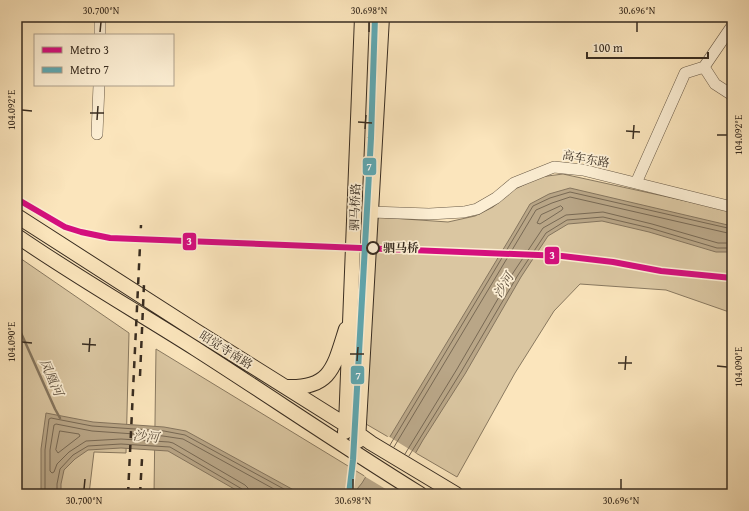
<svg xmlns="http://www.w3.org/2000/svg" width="749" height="511" font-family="'Gentium Book Plus','Noto Serif SC',serif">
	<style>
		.green { fill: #dac6a1; stroke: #897960 }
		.water { fill: #b9a687; stroke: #85755e }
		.pier { fill: #fbe5bc }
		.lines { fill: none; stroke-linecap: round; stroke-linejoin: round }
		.shore { stroke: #786954; stroke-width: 1 }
		.stream { stroke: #85755e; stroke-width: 2.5 }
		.minor-casing { stroke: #695a47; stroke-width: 12 }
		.major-casing { stroke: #382c20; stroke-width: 16 }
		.minor { stroke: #fceed3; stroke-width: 11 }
		.major { stroke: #fbe5bc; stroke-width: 14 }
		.rail { stroke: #382c20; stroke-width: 2.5; stroke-dasharray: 7 7; stroke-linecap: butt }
		.metro-1-casing { stroke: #fceed3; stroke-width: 9 }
		.metro-2-casing { stroke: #fceed3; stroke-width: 9 }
		.metro-1 { stroke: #d40f7d; stroke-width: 6 }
		.metro-2 { stroke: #5ea8b2; stroke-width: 6 }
		.ticks { fill: none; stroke: #382c20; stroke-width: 1.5 }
		.stop-dot { fill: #fceed3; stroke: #382c20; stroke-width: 2 }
		.labels { text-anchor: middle; stroke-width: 3.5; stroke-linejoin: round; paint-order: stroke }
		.street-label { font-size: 12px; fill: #382c20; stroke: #fceed3 }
		.stop-label { font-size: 12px; font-weight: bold; fill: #382c20; stroke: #fceed3; text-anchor: start }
		.water-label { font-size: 13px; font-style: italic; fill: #5f513f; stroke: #fceed3 }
		.line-badge { stroke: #fceed3; stroke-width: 1.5 }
		.badge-label { font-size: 11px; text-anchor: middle; font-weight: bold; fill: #fff }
		.neatline { fill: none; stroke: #382c20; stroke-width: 1.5 }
		.ticks-label { font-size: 10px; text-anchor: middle; fill: #382c20 }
	</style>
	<rect width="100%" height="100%" fill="#fbe5bc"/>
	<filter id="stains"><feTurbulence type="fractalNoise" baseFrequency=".005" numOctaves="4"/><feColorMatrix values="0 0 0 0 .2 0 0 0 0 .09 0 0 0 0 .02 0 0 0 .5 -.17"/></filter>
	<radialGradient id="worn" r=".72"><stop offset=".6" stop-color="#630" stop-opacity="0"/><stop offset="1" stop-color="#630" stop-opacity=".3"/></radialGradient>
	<!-- green -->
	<path class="green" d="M563,174L732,211V313L666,290L580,284L554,311L515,373L457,477L366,424L376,217L448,222L475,216L493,207L513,190L540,177Z
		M17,256L129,333L126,453L94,452L89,494H17Z
		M156,349L394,494H154Z"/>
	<!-- water -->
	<path class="water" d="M570,188L732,226V252H716L649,232L602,221L568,224L548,236L521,277L465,374L423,440L392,494H353L362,483L513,233L530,204L549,194Z
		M46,413L93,422L164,427L186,431L301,494H243L168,451L121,448L88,450L75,459L64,470L61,484V494H41V449Z"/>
	<!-- pier -->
	<path class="pier" d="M388,436L417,454L394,494L364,476Z"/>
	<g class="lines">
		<!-- shore -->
		<path class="shore" d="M561,206L563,208L562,210L540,224L537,223L541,215Z
			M60,431L79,434L80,436L58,453L56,450Z
			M390,445L533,206L550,198L570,192L732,229
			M394,447L536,210L552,203L570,197L732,234
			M405,454L457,369L513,273L543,228L566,215L603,212L652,224L718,243H732
			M409,456L461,372L518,275L546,233L567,220L603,217L650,228L717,248H732
			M45,494V450L49,419L51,418L92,426L164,431L185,435L293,494
			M57,494V484L60,469L73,455L88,446L121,444L170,447L242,489L244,494
			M249,494L248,488L245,485L173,443L169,442L121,439L86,441L69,452L57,464L54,472L52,473L50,471V450L54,425L56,424L92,431L163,436L183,439L283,494"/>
		<!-- stream -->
		<path class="stream" d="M17,324L55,409L60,418"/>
		<!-- minor casing -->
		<g class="minor-casing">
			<path id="minor" d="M100,35V17
				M704,67L715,84L732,95
				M97,134L99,85
				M636,183L685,73L704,67L732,26
				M371,212L429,214L464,212L477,209L496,198L514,183L554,167L583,170L732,207"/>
		</g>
		<!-- major casing -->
		<g class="major-casing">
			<path id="major" d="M17,216L196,331L346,425L371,443L456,494
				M17,236C75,276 136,311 196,349C271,397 344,447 420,494
				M286,387C331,389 334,367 346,329
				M345,432L346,425L362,17
				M358,441L382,17"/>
		</g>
		<!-- minor -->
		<use href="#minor" class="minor"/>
		<!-- major -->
		<use href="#major" class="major"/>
		<!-- rail -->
		<path class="rail" d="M140,376L144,284
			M128,494L141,225
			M140,494L142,459"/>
		<!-- metro-1 casing -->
		<g class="metro-1-casing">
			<path id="metro-1" d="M17,199L65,227L81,232L110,238L562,256L613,262L661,271L732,278"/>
		</g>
		<!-- metro-2 casing -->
		<g class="metro-2-casing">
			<path id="metro-2" d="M349,494L353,460L371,138L375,17"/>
		</g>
		<!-- metro-1 -->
		<use href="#metro-1" class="metro-1"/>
		<!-- metro-2 -->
		<use href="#metro-2" class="metro-2"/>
	</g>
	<!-- ticks -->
	<path class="ticks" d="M100,32L101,22M369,32V22M637,32V22M22,110L32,111M90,113H104M97,120L98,106M358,122L372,123M365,129L366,115M626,131L640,132M717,135H727M633,139L634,125M22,342L32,343M82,344L96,345M89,352L90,338M350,354H364M357,361L358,347M618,363H632M717,366L727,367M625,370L626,356M84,489L85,479M353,489V479M621,489V479"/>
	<!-- markers -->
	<circle class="stop-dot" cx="373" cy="248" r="6"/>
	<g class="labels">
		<!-- street labels -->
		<g class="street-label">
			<text transform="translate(586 159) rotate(10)" y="4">高车东路</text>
			<text transform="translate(355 207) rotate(-88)" y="4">驷马桥路</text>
			<text transform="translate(226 350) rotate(32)" y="4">昭觉寺南路</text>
		</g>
		<!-- stop labels -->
		<g class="stop-label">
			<text x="383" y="252">驷马桥</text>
		</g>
		<!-- water labels -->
		<g class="water-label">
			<text transform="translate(503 285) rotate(-59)" y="5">沙河</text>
			<text transform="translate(52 377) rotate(66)" y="5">凤凰河</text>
			<text transform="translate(146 436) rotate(5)" y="5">沙河</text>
		</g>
	</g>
	<g class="line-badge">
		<rect x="362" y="157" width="15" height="19" rx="4" fill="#5ea8b2"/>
		<rect x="182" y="232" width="15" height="19" rx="4" fill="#d40f7d"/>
		<rect x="544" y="246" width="16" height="19" rx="4" fill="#d40f7d"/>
		<rect x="350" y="365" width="15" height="20" rx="4" fill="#5ea8b2"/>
	</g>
	<g class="badge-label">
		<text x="369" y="170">7</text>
		<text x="189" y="245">3</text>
		<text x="552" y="259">3</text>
		<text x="358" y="379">7</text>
	</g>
	<!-- margin -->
	<rect width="749" height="511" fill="none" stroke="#fbe5bc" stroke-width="44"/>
	<!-- legend -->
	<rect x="34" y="34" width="140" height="52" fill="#fceed3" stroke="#aea08b"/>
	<rect x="42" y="47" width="20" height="6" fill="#d40f7d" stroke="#aea08b"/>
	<text x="70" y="54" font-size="12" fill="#382c20">Metro 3</text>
	<rect x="42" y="67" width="20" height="6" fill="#5ea8b2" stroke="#aea08b"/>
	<text x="70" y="74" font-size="12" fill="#382c20">Metro 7</text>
	<!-- scale -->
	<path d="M587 52v6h121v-6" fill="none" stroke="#382c20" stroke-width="2"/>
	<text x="593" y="52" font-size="12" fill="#382c20" stroke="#fceed3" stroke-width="3" paint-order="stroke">100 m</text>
	<rect x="22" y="22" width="705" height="467" class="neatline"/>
	<g class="ticks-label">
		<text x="101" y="14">30.700°N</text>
		<text x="369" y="14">30.698°N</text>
		<text x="637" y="14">30.696°N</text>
		<text transform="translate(11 110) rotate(-90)" y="4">104.092°E</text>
		<text transform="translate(738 135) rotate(-90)" y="4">104.092°E</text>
		<text transform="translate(11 342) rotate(-90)" y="4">104.090°E</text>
		<text transform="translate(738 367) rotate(-90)" y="4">104.090°E</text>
		<text x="84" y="504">30.700°N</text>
		<text x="353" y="504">30.698°N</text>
		<text x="621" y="504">30.696°N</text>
	</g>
	<rect width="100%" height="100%" filter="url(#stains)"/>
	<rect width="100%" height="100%" fill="url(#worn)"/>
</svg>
